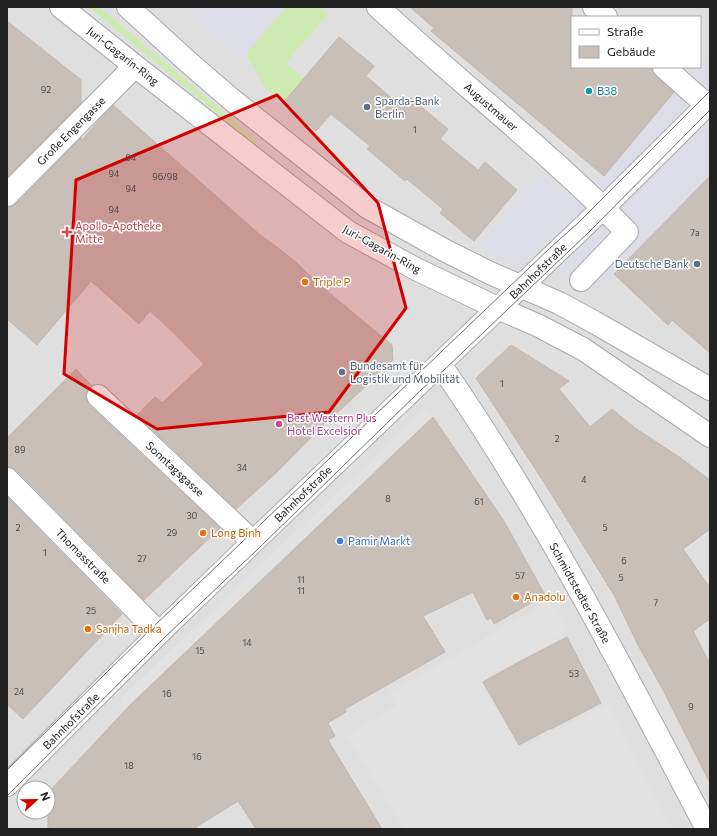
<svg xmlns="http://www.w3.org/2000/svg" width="717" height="836" font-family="Commissioner,sans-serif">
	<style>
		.residential { fill: #e0dfdf; fill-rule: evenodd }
		.grass { fill: #cdebb0 }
		.parking { fill: #e2e2e2 }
		.plaza { fill: #dddde8 }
		.building { fill: #c7bfb8; stroke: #c4b6ab }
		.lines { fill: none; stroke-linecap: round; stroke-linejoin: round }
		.minor-casing { stroke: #a9a9a9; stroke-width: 24 }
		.minor { stroke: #fff; stroke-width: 22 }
		.tram { stroke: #707070; stroke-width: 1 }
		.marked { fill: #d40000; fill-opacity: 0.2; stroke: #d40000; stroke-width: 3; stroke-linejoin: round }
		.culture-dot { fill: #0f9aa8; stroke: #fff; stroke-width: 1.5 }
		.service-dot { fill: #5c6f8a; stroke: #fff; stroke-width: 1.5 }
		.health-dot { fill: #e0444e; stroke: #fff; stroke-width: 1.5 }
		.food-dot { fill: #e8710a; stroke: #fff; stroke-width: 1.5 }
		.hotel-dot { fill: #d1479c; stroke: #fff; stroke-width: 1.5 }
		.shop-dot { fill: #3f7fe0; stroke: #fff; stroke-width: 1.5 }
		.labels { text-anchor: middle; stroke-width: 3; stroke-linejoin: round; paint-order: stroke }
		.number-label { font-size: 9px; fill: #4b4948 }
		.street-label { font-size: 11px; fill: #222; stroke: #fff }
		.culture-label { font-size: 11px; fill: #0d838f; stroke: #fff; text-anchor: start }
		.service-label { font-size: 11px; fill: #4e5e75; stroke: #fff; text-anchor: start }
		.health-label { font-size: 11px; fill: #be3a42; stroke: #fff; text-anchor: start }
		.food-label { font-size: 11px; fill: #c56008; stroke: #fff; text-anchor: start }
		.hotel-label { font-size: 11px; fill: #b23c85; stroke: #fff; text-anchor: start }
		.shop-label { font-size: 11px; fill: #366cbe; stroke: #fff; text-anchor: start }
	</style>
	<rect width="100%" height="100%" fill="#f2efe9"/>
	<!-- residential -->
	<path class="residential" d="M7,7H710V829H7ZM572,17H700V67H572ZM24,788H48V812H24Z"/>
	<!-- grass -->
	<path class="grass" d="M89,7H99L258,141L255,145Z
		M286,7H320L328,14L286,63L304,78L283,103L265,88L246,54Z"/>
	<!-- parking -->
	<path class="parking" d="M425,409L432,417L125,710L121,698Z
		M551,600L569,632L480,681L518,750L608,704L672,829H404L347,736L396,706L389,693Z"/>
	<!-- plaza -->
	<path class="plaza" d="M184,7H286L242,59Z
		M710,56V176L601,289L581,280L555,273L535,254L520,269L476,248L540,175L568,195L575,202L586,190L604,176L677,89L689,79Z"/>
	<!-- building -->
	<path class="building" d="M410,7H572V67H652V71L656,76L674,92L604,176L431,31L434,28Z
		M7,21L81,80V103L7,177Z
		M339,37L374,66L366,76L403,108L411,98L448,129L440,139L478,170L485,162L517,190L474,241L440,213L443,209L407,179L405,181L367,149L370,146L331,114L316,131L283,103Z
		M113,105L259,234L278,248L296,262L315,281L392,345L393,360L334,416L333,415L275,474L236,509L137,415L155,397L162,403L204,364L173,332L150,311L139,324L91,281L37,345L7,319V207H11L16,204L81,138V141Z
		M710,176V353L672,320L668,325L614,274Z
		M511,345L569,381L559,389L590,427L612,409L635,428L682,459L710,480V529L683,549L710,588V619L693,631L710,664V783L663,690L638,645L614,595L547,487L476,378Z
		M76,369L92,386L89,388L86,394V400L89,405L220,528L144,600L16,470L11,467H7V438Z
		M433,417L504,521L545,595L494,624L491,618L487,620L473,592L423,616L445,652L345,709L346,712L328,723L335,736L328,740L382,829H256L238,801L193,829H48V793L130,705Z
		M7,497L122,614L23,719L7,704Z
		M567,637L601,703L551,729V728L519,745L483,682L517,663Z"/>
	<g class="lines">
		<!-- minor casing -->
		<g class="minor-casing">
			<path id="minor" d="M61,7L135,66L348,232L416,269L491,305L537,325L583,349L710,436
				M128,7L187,61L231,99L367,207L444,250L490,273L559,303L594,322L710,389
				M378,7C460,83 549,152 627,232L581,280
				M594,7L606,17
				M664,67L710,108
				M7,195L135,66
				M440,364C542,511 624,671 707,829
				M98,396L253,542
				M7,479L159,633
				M7,785L159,633L253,542L603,208L710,102"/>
		</g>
		<!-- minor -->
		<use href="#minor" class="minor"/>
		<!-- tram -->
		<path class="tram" d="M7,770L153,627L550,248L578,223L710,91
			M7,796L164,638L259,548L423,388L444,370L589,232L710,110"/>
	</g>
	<!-- marked area -->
	<path class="marked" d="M277,95L378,203L406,308L329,412L157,429L64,374L76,180Z"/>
	<!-- markers -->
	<circle class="culture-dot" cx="589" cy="91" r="4"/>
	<g class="service-dot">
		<circle cx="367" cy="107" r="4"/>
		<circle cx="697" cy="264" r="4"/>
		<circle cx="342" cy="372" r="4"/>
	</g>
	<path class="health-dot" d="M65 226h4v4h4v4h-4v4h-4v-4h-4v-4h4z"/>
	<g class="food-dot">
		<circle cx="305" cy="282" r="4"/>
		<circle cx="203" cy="533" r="4"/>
		<circle cx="516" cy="597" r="4"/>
		<circle cx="88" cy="629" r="4"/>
	</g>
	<circle class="hotel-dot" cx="279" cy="424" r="4"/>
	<circle class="shop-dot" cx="340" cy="541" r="4"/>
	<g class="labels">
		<!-- number labels -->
		<g class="number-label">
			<text x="46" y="93">92</text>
			<text x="415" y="133">1</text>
			<text x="131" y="161">94</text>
			<text x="114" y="177">94</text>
			<text x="165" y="180">96/98</text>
			<text x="131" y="192">94</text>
			<text x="114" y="213">94</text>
			<text x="695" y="236">7a</text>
			<text x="502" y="387">1</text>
			<text x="557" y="442">2</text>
			<text x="20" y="453">89</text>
			<text x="242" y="471">34</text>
			<text x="584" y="483">4</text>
			<text x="388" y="502">8</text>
			<text x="479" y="505">61</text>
			<text x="192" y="519">30</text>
			<text x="18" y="531">2</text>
			<text x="605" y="531">5</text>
			<text x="172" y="536">29</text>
			<text x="45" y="556">1</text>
			<text x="142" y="562">27</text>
			<text x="624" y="564">6</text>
			<text x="520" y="579">57</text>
			<text x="621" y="581">5</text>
			<text x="301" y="583">11</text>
			<text x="301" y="594">11</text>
			<text x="656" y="606">7</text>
			<text x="91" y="614">25</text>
			<text x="247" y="646">14</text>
			<text x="200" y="654">15</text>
			<text x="574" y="677">53</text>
			<text x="19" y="695">24</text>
			<text x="167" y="697">16</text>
			<text x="691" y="710">9</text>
			<text x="197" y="760">16</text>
			<text x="129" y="769">18</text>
		</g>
		<!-- street labels -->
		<g class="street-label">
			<text transform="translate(123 56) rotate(38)" y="4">Juri-Gagarin-Ring</text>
			<text transform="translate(491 107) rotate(41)" y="4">Augustmauer</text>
			<text transform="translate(71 131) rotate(-45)" y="4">Große Engengasse</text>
			<text transform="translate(382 249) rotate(29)" y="4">Juri-Gagarin-Ring</text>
			<text transform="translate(538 271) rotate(-44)" y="4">Bahnhofstraße</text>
			<text transform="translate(175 469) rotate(43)" y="4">Sonntagsgasse</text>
			<text transform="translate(303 494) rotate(-44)" y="4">Bahnhofstraße</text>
			<text transform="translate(83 556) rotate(45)" y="4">Thomasstraße</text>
			<text transform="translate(580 593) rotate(61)" y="4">Schmidtstedter Straße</text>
			<text transform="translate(71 721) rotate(-45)" y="4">Bahnhofstraße</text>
		</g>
		<!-- culture labels -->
		<g class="culture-label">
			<text x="597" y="95">B38</text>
		</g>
		<!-- service labels -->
		<g class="service-label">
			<text x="375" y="105">Sparda-Bank<tspan x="375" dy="13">Berlin</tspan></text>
			<text x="689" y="268" text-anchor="end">Deutsche Bank</text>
			<text x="350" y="370">Bundesamt für<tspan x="350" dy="13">Logistik und Mobilität</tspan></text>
		</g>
		<!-- health labels -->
		<g class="health-label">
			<text x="75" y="230">Apollo-Apotheke<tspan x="75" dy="13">Mitte</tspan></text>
		</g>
		<!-- food labels -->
		<g class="food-label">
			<text x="313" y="286">Triple P</text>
			<text x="211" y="537">Long Binh</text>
			<text x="524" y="601">Anadolu</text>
			<text x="96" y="633">Sanjha Tadka</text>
		</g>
		<!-- hotel labels -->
		<g class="hotel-label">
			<text x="287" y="422">Best Western Plus<tspan x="287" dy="13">Hotel Excelsior</tspan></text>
		</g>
		<!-- shop labels -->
		<g class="shop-label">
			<text x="348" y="545">Pamir Markt</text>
		</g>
	</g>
	<!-- border -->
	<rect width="717" height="836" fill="none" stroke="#222222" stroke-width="16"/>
	<!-- legend -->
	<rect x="571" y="16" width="130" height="52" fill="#ffffff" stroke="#a7a7a7"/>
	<rect x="579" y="29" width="20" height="6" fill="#ffffff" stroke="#a7a7a7"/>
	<text x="607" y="36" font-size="12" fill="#222222">Straße</text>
	<rect x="579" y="46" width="20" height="12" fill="#c7bfb8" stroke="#a7a7a7"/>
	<text x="607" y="56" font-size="12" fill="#222222">Gebäude</text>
	<!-- north arrow -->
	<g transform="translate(36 800) rotate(68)"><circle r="19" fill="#ffffff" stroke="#a7a7a7"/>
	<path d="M0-3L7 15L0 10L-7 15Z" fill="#d40000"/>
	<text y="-6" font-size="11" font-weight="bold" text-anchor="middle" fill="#222222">N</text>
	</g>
</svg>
